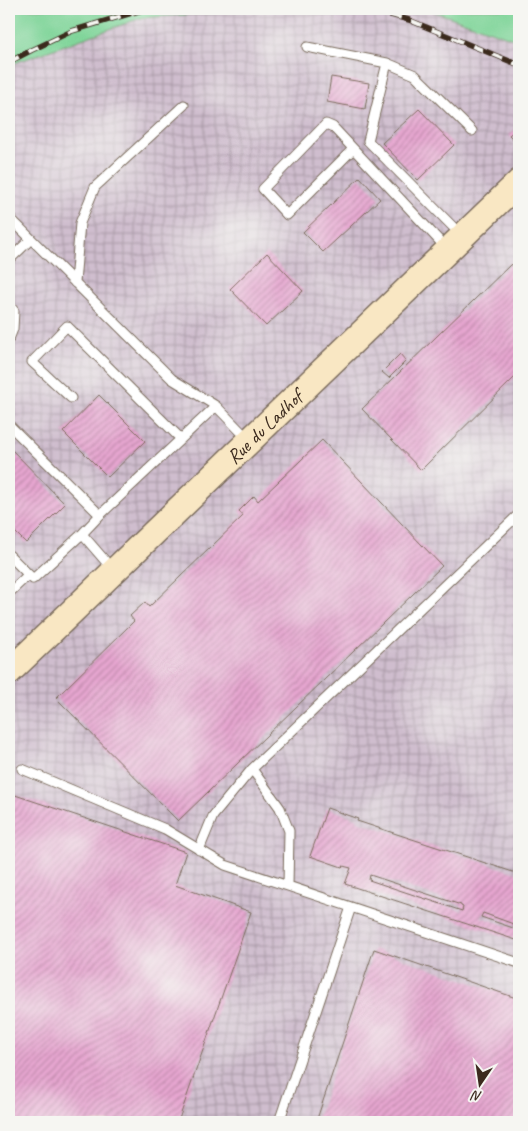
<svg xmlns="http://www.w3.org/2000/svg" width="528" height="1131" font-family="Caveat,sans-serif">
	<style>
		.industrial { fill: url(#industrial-grid) }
		.grass { fill: #7ed498; stroke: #5c7f5b }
		.building { fill: url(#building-hatch); fill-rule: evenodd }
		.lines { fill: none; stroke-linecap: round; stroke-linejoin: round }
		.lane-casing { stroke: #7b6c5d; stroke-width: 11 }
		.secondary-casing { stroke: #7b6c5d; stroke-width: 28 }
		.lane { stroke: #fff; stroke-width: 9 }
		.secondary { stroke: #f9e7c3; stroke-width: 25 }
		.rail-casing { stroke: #3b2a1e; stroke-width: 5.5 }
		.rail { stroke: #f6f6f2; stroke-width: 4; stroke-dasharray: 11; stroke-linecap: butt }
		.labels { text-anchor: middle; stroke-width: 4; stroke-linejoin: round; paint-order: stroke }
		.street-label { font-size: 20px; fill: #3b2a1e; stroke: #f6f6f2 }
	</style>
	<defs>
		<pattern id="industrial-grid" width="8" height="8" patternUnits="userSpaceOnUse" patternTransform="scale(1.25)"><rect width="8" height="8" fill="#cfbdce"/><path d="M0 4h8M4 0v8" fill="none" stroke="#a99aa7"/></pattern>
		<pattern id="building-hatch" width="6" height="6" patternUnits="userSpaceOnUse" patternTransform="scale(1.25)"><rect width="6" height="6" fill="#e6a6d0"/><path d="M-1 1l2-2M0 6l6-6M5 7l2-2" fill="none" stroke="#bc87a8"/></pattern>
	</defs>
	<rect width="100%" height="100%" fill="#f6f6f2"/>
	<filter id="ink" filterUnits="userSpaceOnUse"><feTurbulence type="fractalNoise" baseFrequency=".02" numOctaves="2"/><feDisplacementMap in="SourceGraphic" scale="10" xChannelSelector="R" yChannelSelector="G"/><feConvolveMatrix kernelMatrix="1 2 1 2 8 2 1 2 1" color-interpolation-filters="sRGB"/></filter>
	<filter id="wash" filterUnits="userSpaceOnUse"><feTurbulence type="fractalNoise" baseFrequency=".0096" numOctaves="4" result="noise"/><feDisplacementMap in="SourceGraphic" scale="20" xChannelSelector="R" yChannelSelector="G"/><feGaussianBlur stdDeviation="1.12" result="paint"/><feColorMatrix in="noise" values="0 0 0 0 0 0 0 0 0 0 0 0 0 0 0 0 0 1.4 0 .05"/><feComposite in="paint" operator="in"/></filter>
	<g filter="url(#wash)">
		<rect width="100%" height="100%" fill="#f2e7d3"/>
		<!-- industrial -->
		<path class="industrial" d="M269,9H427L519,41V1122H9V65L141,18Z"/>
		<!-- grass -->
		<path class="grass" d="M9,9H269L141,18L9,65Z
			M427,9H519V41Z"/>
		<g id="blocks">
			<!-- building -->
			<path class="building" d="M331,77L369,83L365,109L327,102Z
				M419,109L454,145L418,180L382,143Z
				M516,129L519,133L513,139L509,135Z
				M360,177L380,199L323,252L303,232Z
				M267,253L303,291L266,326L230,289Z
				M511,264L519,272V373L421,470L362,409Z
				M400,354L406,361L389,378L382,372Z
				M99,395L145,441L108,477L63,432Z
				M322,440L442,566L178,821L56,698L134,621L130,616L145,602L149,607L243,516L239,511L254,496L258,501Z
				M9,447L65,504L26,543L9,526Z
				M9,793L186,852L175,885L251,912L178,1122H9Z
				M327,808L358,819L357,821L519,874V926L483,913L481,917L519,930V941L345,884L351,868L343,866L342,867L310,856ZM370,875L461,905V906L463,907L462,911L369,880Z
				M374,949L519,999V1122H316Z"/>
		</g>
	</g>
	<g filter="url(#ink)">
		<use href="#blocks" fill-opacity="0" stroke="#7b6c5d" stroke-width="1"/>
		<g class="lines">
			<!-- lane casing -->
			<g class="lane-casing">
				<path id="lane" d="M307,47L387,63L368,141L462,236
					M387,63L415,75L472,131
					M353,149L287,215L263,189L326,124L333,127L448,250
					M9,217L172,379L216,406
					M9,260L31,239
					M75,283L80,223L95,187L184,105
					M9,305L14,311L13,329L9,339
					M71,398L32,362L67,326L181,439
					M9,425L100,515L82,534
					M100,515L216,406L248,439
					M9,555L33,579L82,534L114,571
					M9,593L28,575
					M22,769L165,829L225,865L519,963
					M252,769L280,808L289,831L288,886
					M199,850L213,816L252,769L519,514
					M279,1122L351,907"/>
			</g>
			<!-- secondary casing -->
			<g class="secondary-casing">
				<g id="secondary">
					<path id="s1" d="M9,672L519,182"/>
				</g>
			</g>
			<!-- lane -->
			<use href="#lane" class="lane"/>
			<!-- secondary -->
			<use href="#secondary" class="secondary"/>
			<!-- rail casing -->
			<g class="rail-casing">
				<path id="rail" d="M369,9L409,20L519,65
					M9,62L32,50L72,31L145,9"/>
			</g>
			<!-- rail -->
			<use href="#rail" class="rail"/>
		</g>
	</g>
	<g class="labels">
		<!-- street labels -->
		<g class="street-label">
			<text dy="7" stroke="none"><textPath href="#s1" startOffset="354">Rue du Ladhof</textPath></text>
		</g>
	</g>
	<!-- margin -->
	<rect width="528" height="1131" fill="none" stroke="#f6f6f2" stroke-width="30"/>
	<!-- north arrow -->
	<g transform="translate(480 1084) rotate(193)" stroke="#f6f6f2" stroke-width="4" paint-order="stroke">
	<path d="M0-4L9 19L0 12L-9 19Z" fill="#3b2a1e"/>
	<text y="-8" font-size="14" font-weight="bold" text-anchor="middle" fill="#3b2a1e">N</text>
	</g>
</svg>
